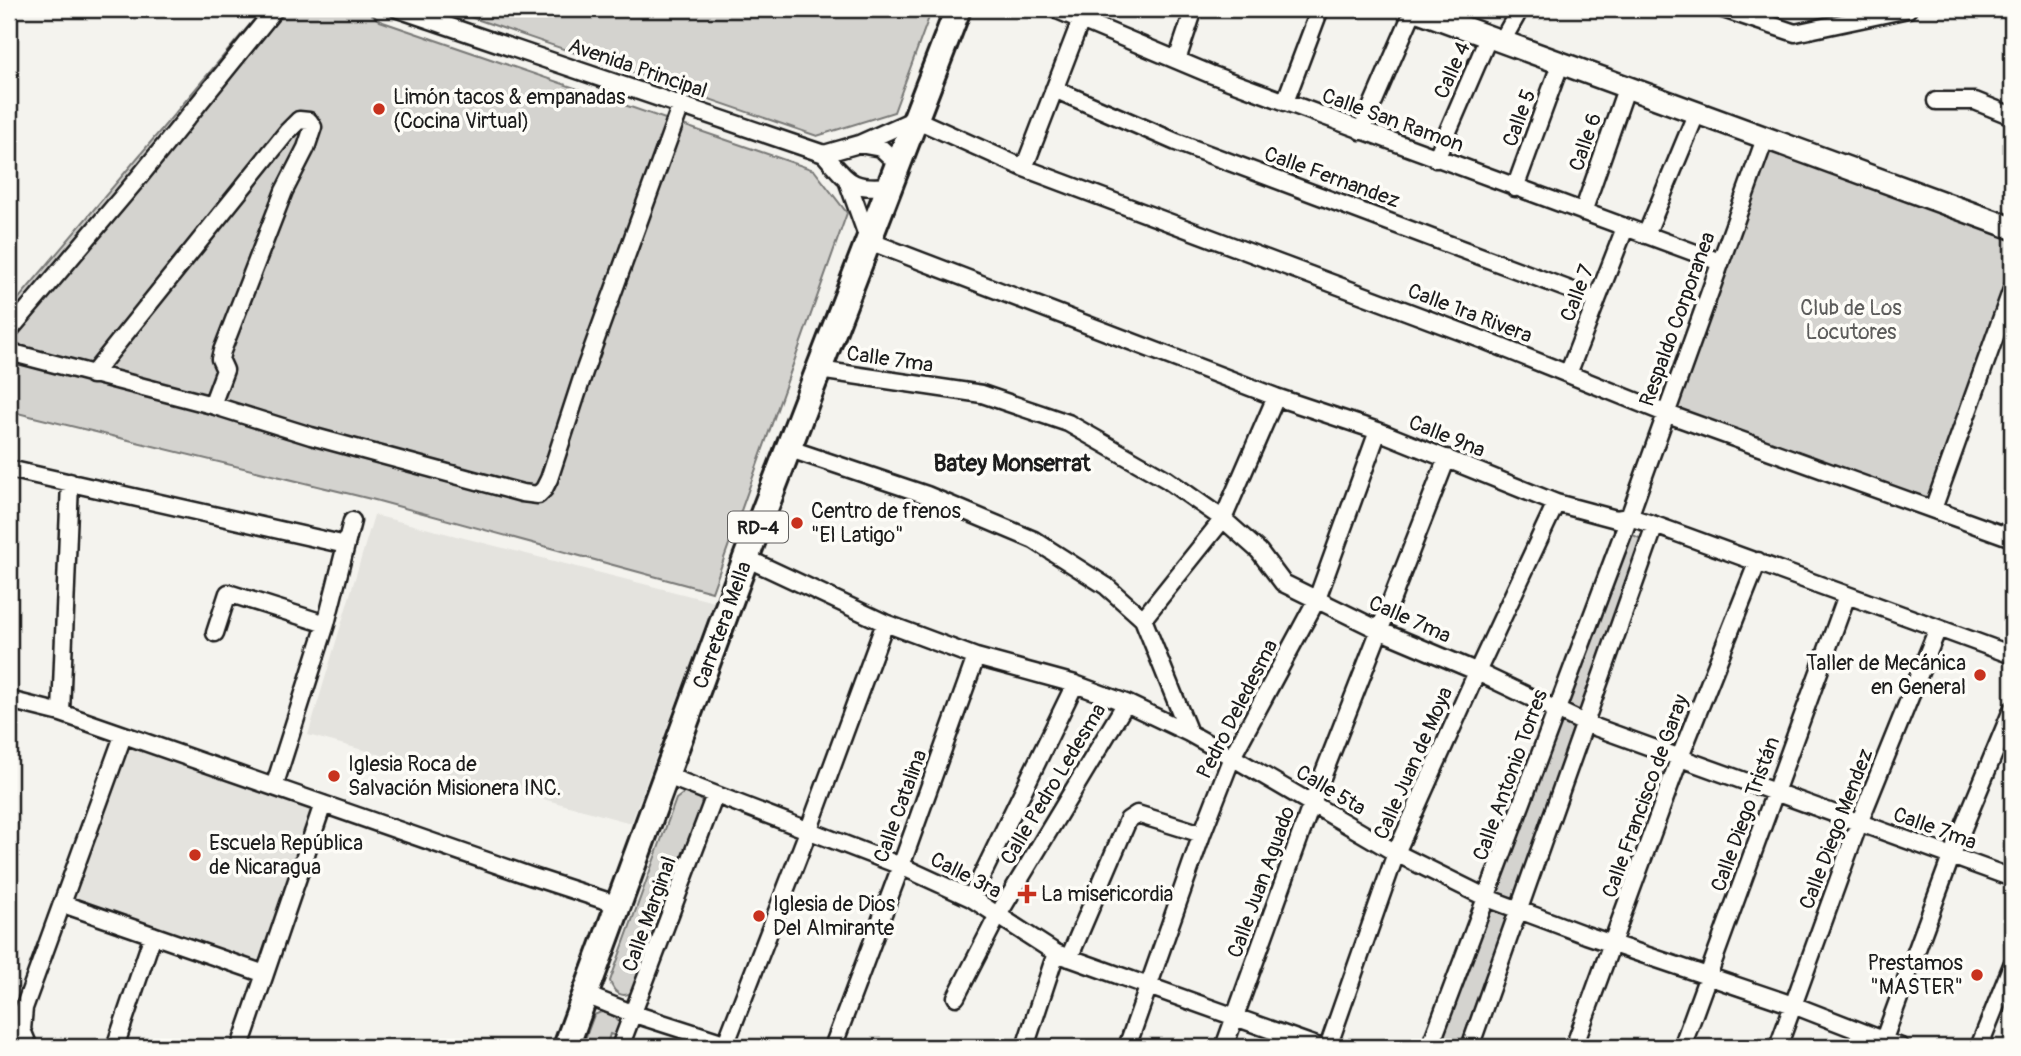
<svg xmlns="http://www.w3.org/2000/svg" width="2021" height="1056" font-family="Pangolin,sans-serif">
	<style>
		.built { fill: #e4e3de }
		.green { fill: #d4d3cf; stroke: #787876; stroke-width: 2 }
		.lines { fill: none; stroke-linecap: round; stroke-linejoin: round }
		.street-casing { stroke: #1c1c1c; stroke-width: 21 }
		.secondary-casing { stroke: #1c1c1c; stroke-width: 26 }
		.primary-casing { stroke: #1c1c1c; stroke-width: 30 }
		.street { stroke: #fdfcf7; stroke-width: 16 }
		.secondary { stroke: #fdfcf7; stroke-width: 21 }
		.primary { stroke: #fdfcf7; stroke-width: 24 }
		.poi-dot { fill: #c8321e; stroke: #fdfcf7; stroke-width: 2.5 }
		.labels { text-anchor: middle; stroke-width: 7; stroke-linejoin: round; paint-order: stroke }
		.shield { fill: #fdfcf7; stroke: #605f5e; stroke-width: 2 }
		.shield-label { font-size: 19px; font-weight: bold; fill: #1c1c1c }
		.street-label { font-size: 21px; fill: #1c1c1c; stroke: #fdfcf7 }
		.poi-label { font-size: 21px; fill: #1c1c1c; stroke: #fdfcf7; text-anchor: start }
		.park-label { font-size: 21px; fill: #5c5c5b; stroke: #fdfcf7 }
		.neighbourhood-label { font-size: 23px; font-weight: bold; fill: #1c1c1c; stroke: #fdfcf7 }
	</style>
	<rect width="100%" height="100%" fill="#f4f3ee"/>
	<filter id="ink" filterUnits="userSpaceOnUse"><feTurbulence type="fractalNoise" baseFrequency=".0143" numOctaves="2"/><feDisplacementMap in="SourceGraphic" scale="14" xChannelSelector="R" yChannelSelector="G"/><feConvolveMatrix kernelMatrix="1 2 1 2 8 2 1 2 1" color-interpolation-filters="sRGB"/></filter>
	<g filter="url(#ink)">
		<!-- built -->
		<path class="built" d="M374,515L714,602L631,823L308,735Z
			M123,736L323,804L265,974L69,906Z"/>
		<!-- green -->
		<path class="green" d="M263,9H365L380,21L814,170L847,213L712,592L375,500L9,411V310Z
			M447,9H932L894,112L817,136Z
			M1771,144L2012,234V271L1930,501L1674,410Z
			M1624,531L1644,540L1460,1047H1430Z
			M684,793H695L701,800L703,808L634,991C623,999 614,994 610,981L676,799Z
			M601,1012C614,1015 622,1020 620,1033L616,1036L610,1034L606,1047H582L594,1015Z"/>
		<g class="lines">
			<!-- street casing -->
			<g class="street-casing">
				<path id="street" d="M398,9L824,154C849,182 850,190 890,186
					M1055,9L1210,74L1720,262
					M1723,9L1795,33L1908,9
					M2010,9L2012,10
					M1502,41L1520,9
					M1177,60L1194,9
					M1054,89L1176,142L1597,300
					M1936,101H1975L2012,116
					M1285,102L1320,9
					M1361,131L1414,9
					M859,144L881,148L898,164
					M824,154L859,144L915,119L1024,168L1486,341L1665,413L2012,538
					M1436,159L1489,36
					M1024,168L1081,20
					M847,180L869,241L1276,397L1378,431L1556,503L1616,519L1629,517L1655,525L2012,655
					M1515,188L1561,62
					M1583,212L1627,86
					M1646,235L1697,112
					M9,331L140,176L275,9
					M9,349L17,354L212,405
					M819,370L982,394L1068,423L1166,479L1223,519L1259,551L1283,583L1381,631L1471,669L1584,723L2012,878
					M1568,374L1625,228
					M92,375L287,132L299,120L309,121L313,127L306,148L284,191L222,351L220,359L225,370L212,405L311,436L522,493L538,495L544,489L549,479L584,372L681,105
					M790,449L927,495L1034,540L1106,586L1143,619L1189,733
					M9,469L346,545
					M1933,509L2012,289
					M746,558L885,623L976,657L1075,684L1126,703L1189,733L1232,757L1396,853L1487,898L1586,935L1793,1005L1901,1047
					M1143,619L1223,519L1276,397
					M215,633L228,593L326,624
					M9,700L61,713L530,876L619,905
					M61,713L70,482
					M667,776L901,866L971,898L1056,953L1319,1047
					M274,787L326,624L352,521
					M971,898L1075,684
					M63,904L265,974
					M1069,958L1128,820L1137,814L1202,834
					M586,995L634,1014L737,1047
					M956,997L998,915L1126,703
					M726,1043L809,829L885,623
					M29,1047L22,1030L24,1008L123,736
					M115,1047L153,935
					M240,1047L323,804
					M620,1047L715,795
					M833,1047L901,866L976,657
					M1025,1047L1056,953
					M1127,1047L1202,834L1232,757L1317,599L1378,431
					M1224,1047L1312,803L1447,458
					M1328,1047L1396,853L1477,672L1556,503
					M1430,1047L1624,531L1766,136
					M1470,1047L1655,525
					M1574,1047L1680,757L1758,561
					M1682,1047L1847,595
					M1778,1047L1859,823L1938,628
					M1881,1047L1951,857L2012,710
					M1979,1047L2012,965"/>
			</g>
			<!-- secondary casing -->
			<g class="secondary-casing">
				<path id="secondary" d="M1413,9L2012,228"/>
			</g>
			<!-- primary casing -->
			<g class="primary-casing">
				<path id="primary" d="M566,1047L746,558L958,9"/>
			</g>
			<!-- street -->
			<use href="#street" class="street"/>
			<!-- secondary -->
			<use href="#secondary" class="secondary"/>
			<!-- primary -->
			<use href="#primary" class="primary"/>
		</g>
	</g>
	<!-- markers -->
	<g class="poi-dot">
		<circle cx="379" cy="109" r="7"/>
		<circle cx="797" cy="523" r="7"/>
		<circle cx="1980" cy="675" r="7"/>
		<circle cx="334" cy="776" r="7"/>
		<circle cx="195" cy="855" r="7"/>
		<path d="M1023.5 883.5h7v7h7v7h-7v7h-7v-7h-7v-7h7z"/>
		<circle cx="759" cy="916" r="7"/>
		<circle cx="1977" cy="975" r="7"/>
	</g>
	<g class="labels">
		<!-- shield labels -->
		<rect class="shield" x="728" y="511.5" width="60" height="31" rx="5"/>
		<g class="shield-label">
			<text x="758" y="534">RD-4</text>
		</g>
		<!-- street labels -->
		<g class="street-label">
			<text transform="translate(638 68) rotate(19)" y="7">Avenida Principal</text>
			<text transform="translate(1452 70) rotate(-66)" y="7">Calle 4</text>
			<text transform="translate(1519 118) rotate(-70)" y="7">Calle 5</text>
			<text transform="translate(1393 120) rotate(20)" y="7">Calle San Ramon</text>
			<text transform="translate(1585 142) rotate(-71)" y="7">Calle 6</text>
			<text transform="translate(1332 177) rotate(20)" y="7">Calle Fernandez</text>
			<text transform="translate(1577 293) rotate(-69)" y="7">Calle 7</text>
			<text transform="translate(1470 313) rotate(21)" y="7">Calle 1ra Rivera</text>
			<text transform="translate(1677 319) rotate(-70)" y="7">Respaldo Corporanea</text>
			<text transform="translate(890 359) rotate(8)" y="7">Calle 7ma</text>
			<text transform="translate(1447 436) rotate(22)" y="7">Calle 9na</text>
			<text transform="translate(1410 619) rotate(24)" y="7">Calle 7ma</text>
			<text transform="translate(722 625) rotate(-70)" y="7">Carretera Mella</text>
			<text transform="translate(1237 709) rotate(-63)" y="7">Pedro Deledesma</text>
			<text transform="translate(1413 763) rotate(-66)" y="7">Calle Juan de Moya</text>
			<text transform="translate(1510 775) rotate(-70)" y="7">Calle Antonio Torres</text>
			<text transform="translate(1053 784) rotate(-59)" y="7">Calle Pedro Ledesma</text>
			<text transform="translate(1331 790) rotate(31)" y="7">Calle 5ta</text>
			<text transform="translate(1645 796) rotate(-70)" y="7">Calle Francisco de Garay</text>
			<text transform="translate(900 806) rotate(-70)" y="7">Calle Catalina</text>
			<text transform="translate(1745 814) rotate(-70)" y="7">Calle Diego Tristán</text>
			<text transform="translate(1935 828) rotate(20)" y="7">Calle 7ma</text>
			<text transform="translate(1836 829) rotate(-69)" y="7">Calle Diego Mendez</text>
			<text transform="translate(966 875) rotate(27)" y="7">Calle 3ra</text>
			<text transform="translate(1261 882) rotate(-70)" y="7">Calle Juan Aguado</text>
			<text transform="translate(649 914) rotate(-70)" y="7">Calle Marginal</text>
		</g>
		<!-- poi labels -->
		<g class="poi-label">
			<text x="393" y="104">Limón tacos &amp; empanadas<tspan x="393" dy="24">(Cocina Virtual)</tspan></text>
			<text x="811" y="518">Centro de frenos<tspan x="811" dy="24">"El Latigo"</tspan></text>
			<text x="1966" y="670" text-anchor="end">Taller de Mecánica<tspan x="1966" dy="24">en General</tspan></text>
			<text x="348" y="771">Iglesia Roca de<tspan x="348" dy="24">Salvación Misionera INC.</tspan></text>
			<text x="209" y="850">Escuela República<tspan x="209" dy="24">de Nicaragua</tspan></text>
			<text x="1041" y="901">La misericordia</text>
			<text x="773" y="911">Iglesia de Dios<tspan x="773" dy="24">Del Almirante</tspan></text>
			<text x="1963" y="970" text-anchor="end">Prestamos<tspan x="1963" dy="24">"MASTER"</tspan></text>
		</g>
		<!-- park labels -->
		<g class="park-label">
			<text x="1851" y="315">Club de Los<tspan x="1851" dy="24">Locutores</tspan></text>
		</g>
		<!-- neighbourhood labels -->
		<g class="neighbourhood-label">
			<text x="1012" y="471">Batey Monserrat</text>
		</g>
	</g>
	<!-- margin -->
	<rect width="2021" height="1056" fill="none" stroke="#fdfcf7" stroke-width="35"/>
	<rect x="18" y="18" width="1986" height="1021" fill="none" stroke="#1c1c1c" stroke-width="2.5" filter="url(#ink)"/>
</svg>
